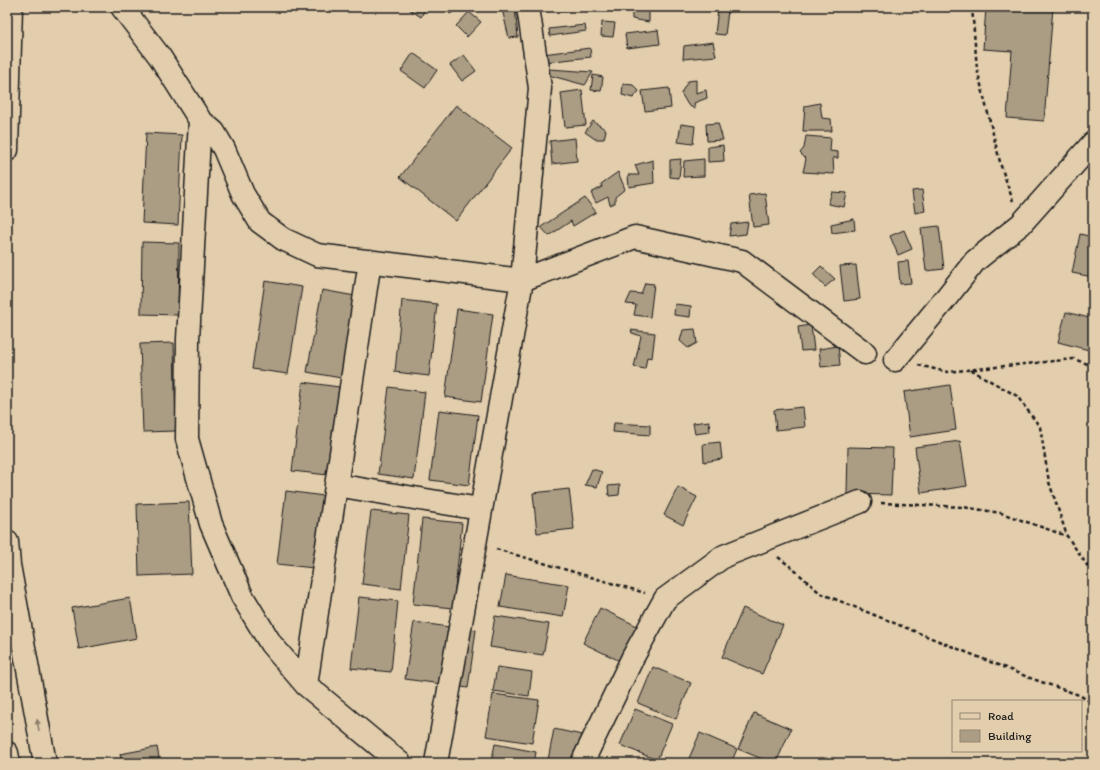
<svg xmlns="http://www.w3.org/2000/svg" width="1100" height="770" font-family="Itim,sans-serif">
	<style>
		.building { fill: #ab9c84; stroke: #1c1c1c }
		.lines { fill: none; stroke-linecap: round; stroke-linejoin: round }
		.minor-casing { stroke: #1c1c1c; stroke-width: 25 }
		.major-casing { stroke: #1c1c1c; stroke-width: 25 }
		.path { stroke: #1c1c1c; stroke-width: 2.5; stroke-dasharray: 4 3; stroke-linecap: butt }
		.minor { stroke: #e2cdac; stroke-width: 22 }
		.major { stroke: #e2cdac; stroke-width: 22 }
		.oneway { fill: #897d6b }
	</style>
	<rect width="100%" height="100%" fill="#e2cdac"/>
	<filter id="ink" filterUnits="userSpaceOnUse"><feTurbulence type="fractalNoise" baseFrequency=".025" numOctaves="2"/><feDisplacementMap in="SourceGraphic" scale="8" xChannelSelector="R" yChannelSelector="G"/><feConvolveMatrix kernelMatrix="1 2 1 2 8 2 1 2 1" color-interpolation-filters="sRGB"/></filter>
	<g filter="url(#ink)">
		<!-- building -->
		<path class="building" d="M406,7H426L421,17Z
			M446,7H461L450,14Z
			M515,7L518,37L509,38L502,9Z
			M559,7H590V8L560,11Z
			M632,7H649V22L632,19Z
			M986,7H1053L1044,121L1007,118L1012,51L983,49Z
			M718,9L728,11L725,35L715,34Z
			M469,12L481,22L467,37L456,26Z
			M602,22L615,23L613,37L601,36Z
			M585,25L586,31L550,36L549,29Z
			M658,30L660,44L627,48L625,34Z
			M713,42L716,56L683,59L684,46Z
			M590,48L591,57L544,62L543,54Z
			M413,53L437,70L425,88L401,71Z
			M464,55L476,71L462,81L450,65Z
			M549,69L593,72L585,85L548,75Z
			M593,75L603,77L601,91L591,90Z
			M696,80V93L706,90L707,98L694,103L695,109L688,105L681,93L688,81Z
			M623,84L633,85L639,91L633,98L622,95Z
			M669,88L671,108L645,111L642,91Z
			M582,90L586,125L565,127L561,93Z
			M820,103L822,118L831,119L832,131H803L805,106Z
			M456,105L512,148L456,221L400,177Z
			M593,121L606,130L604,139H595L585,132Z
			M718,123L723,140L707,141L706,124Z
			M681,124L695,126L693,144L678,142Z
			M146,133L182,135L178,225L142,223Z
			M806,136L831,138L830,151L838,152V158H833L834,174L803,172L806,159L800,153L804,148Z
			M575,138L577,161L552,164L550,141Z
			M723,145L724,161L708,162V147Z
			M681,159L679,178L670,177V160Z
			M704,159V176L683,177L684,161Z
			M653,160L654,183L629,187L628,175H639L635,165Z
			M618,172L625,189L615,197V203L610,205L608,197L596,203L591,193L602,187L601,184Z
			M922,190L925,211L915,213L912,191Z
			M832,192L847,193L844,207L828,204Z
			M765,193L769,225L753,227L749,195Z
			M585,198L596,212L573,226L571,221L549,236L541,227Z
			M854,219L855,230L832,233L831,224Z
			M748,222L746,234L729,236L731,224Z
			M939,226L944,269L926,271L921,228Z
			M904,230L912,249L898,255L890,236Z
			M1080,234L1093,237V277L1072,273Z
			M142,242L179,243L178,315L141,314Z
			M908,261L911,283L900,284L898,262Z
			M856,265L860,299L844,301L840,266Z
			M821,266L835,279L825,287L813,274Z
			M265,281L302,287L288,374L252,369Z
			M645,283L654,284L650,317L634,315L636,305L626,304L631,293L641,294Z
			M322,290L355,296L341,378L307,372Z
			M402,300L437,304L429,376L395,372Z
			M675,304L691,306L690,317L674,315Z
			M457,309L493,314L481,402L445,397Z
			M1066,312L1093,319V334L1089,350L1058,342Z
			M811,325L814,350L801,351L798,327Z
			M695,329L697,343L688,348L680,341L683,330Z
			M631,330L655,333L652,358L647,357L645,369L634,367L641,336L632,333Z
			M174,343L176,431L143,432L140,344Z
			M838,346L840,365L821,367L819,349Z
			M303,382L339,387L328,475L292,471Z
			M950,385L956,430L910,437L904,392Z
			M389,387L425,392L414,479L378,474Z
			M803,407L805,427L776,430L774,410Z
			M439,410L478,415L469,485L430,480Z
			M709,421L710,432L695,434L693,423Z
			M614,423L650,425V435L613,432Z
			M960,441L967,486L921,493L915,447Z
			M720,442L722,459L704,462L703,444Z
			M848,447L893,448L891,495L847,494Z
			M592,469L602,472L597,487L585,485Z
			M620,485L619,495L609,496L608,486Z
			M678,487L697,497L683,525L664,515Z
			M569,489L574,529L537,533L533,493Z
			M286,491L324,496L314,568L277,564Z
			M189,502L192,574L139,576L137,504Z
			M371,511L409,515L401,589L362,584Z
			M422,519L462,523L453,608L413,604Z
			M506,575L569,585L563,617L500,607Z
			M359,597L398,601L391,672L351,668Z
			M130,598L137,638L79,649L72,608Z
			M600,608L639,627L622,662L583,643Z
			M743,608L783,625L762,674L722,657Z
			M495,616L549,624L543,655L490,647Z
			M414,622L449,627L441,684L405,679Z
			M456,628L476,630L468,688L448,685Z
			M497,667L532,672L529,696L493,691Z
			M653,667L691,683L676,719L638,703Z
			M493,694L539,700L532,743L486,736Z
			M635,709L672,724L657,760L620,745Z
			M754,713L791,729L776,763H772L738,749Z
			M554,729L582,735L576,763H565L548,760Z
			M700,733L737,749L731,763H687Z
			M495,744L536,752L534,763H491Z
			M157,747L160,763H122L120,754Z"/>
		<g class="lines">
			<!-- minor casing -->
			<g class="minor-casing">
				<path id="minor" d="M122,7L160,57L200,120L188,339L187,439L211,524L242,596L271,644L306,685L400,763
					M200,120L214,132L224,149L243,194L260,222L283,239L317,255L522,280L635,237L742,261L865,353
					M895,360L946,298L975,261L1021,224L1093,143
					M336,485L480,509
					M306,685L370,261
					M436,763L522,280L540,88L528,7
					M582,763L633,657L665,599L724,556L860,502"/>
			</g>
			<!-- major casing -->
			<g class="major-casing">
				<path id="major" d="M7,150L11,7
					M7,542L9,565L45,763
					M7,753L9,763"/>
			</g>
			<!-- path -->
			<path class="path" d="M972,7L977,69L1001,166L1013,201
				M918,365L947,372L1074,359L1093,366
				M971,370L1017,396L1040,427L1049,482L1067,536
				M881,503L963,507L1001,513L1067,536L1093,574
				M496,549L645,593
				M778,557L791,567L820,593L1030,678L1079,695L1093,703"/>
			<!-- minor -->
			<use href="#minor" class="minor"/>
			<!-- major -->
			<use href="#major" class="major"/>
		</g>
		<!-- one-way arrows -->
		<defs><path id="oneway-solid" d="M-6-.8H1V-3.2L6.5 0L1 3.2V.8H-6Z"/></defs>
		<use class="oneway" href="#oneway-solid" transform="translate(38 725) rotate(-100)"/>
	</g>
	<!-- margin -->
	<rect width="1100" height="770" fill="none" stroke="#e2cdac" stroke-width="24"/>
	<rect x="12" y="12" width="1076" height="746" fill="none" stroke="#1c1c1c" stroke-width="1.5" filter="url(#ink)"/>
	<!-- legend -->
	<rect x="952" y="700" width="130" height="52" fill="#e2cdac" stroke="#938672"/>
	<rect x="960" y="713" width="20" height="6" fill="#e2cdac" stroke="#938672"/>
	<text x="988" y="720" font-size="12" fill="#1c1c1c">Road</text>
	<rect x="960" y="730" width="20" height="12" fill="#ab9c84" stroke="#938672"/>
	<text x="988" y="740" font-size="12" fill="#1c1c1c">Building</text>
</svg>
